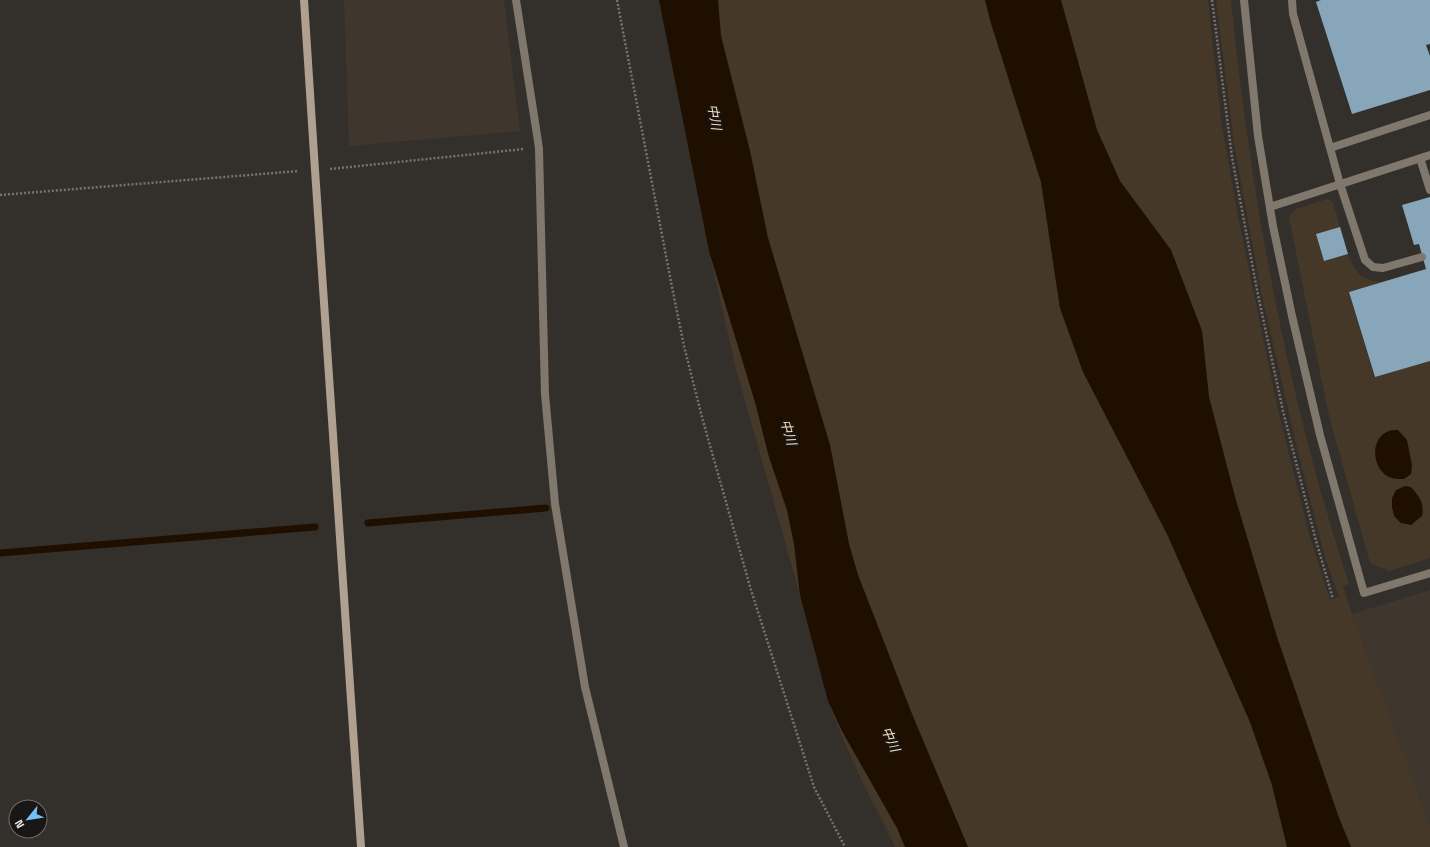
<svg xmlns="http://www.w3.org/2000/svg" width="1430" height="847" font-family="'Space Grotesk','Noto Sans JP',sans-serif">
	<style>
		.built { fill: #3f372e }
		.green { fill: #463829 }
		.water { fill: #1f0f00 }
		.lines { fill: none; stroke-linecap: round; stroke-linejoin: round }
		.stream { stroke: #1f0f00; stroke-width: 7 }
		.building { fill: #88a6ba }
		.path { stroke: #777370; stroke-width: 2.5; stroke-dasharray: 2 2; stroke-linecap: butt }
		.lane { stroke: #81786d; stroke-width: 8 }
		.street { stroke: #81786d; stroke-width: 8 }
		.secondary { stroke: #afa08f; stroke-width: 8 }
		.labels { text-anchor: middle; stroke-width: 4; stroke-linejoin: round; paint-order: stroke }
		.water-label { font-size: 13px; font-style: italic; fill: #fedeba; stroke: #191715 }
	</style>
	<rect width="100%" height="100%" fill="#332f2b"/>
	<!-- built -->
	<path class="built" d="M344,0H504L520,131L349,146Z
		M1430,590V825L1352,614Z"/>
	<!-- green -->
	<path class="green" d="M718,0H985L990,20L1041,182L1060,308L1083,372L1167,534L1250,722L1272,785L1287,847H968L912,714L858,575L849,544L830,445L768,238L750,151L721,36Z
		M1061,0H1208L1222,126L1237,211L1278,410L1309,534L1330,600L1339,597L1325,557L1299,456L1261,292L1234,143L1216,0H1231C1251,198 1287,395 1349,584L1343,586L1352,614L1430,825V847H1351L1339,818L1277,637L1235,497L1209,397L1202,331L1171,250L1120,181L1097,130Z
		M1327,199L1333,202L1340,227L1316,234L1324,261L1348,254C1356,274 1361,280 1383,282L1349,292L1374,377L1430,361V558L1389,571L1370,563L1328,412L1289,217L1296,209Z
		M709,251L755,402L769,457L787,510L794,544L800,595L736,369Z
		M828,701L842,731L897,828L905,847H895C885,825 874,805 863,783C850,757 839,729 828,701Z"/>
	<!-- water -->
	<path class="water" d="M659,0H718L721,36L750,151L768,238L830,445L849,544L858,575L912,714L968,847H905L897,828L842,731L828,701L800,595L794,544L787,510L769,457L755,402L709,251Z
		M985,0H1061L1097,130L1120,181L1171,250L1202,331L1209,397L1235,497L1277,637L1339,818L1351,847H1287L1272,785L1250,722L1167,534L1083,372L1060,308L1041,182L990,20Z
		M1398,430L1407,440L1412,465L1411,474L1404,479C1399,479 1394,479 1389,477C1372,469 1369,438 1389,431C1391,430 1395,430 1398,430Z
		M1405,486L1411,487C1419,496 1425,504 1422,516L1411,525L1401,523L1394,516L1392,507V498L1396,490Z"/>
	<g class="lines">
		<!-- stream -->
		<path class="stream" d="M368,523L546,508
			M0,553L315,527"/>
	</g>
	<!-- building -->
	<path class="building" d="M1321,0H1430V44L1426,45L1430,56V90L1352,114L1316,2Z
		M1430,197V361L1375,377L1349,292L1426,269L1419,244L1414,245L1402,205Z
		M1340,227L1348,254L1324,261L1316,234Z"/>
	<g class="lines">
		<!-- path -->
		<path class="path" d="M617,0L671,282L684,346L703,421L751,590L814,787L845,847
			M1212,0L1232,157L1258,295L1283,411L1315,537L1333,599
			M330,169L524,149
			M0,195L299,171"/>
		<!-- lane -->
		<path class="lane" d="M1292,0L1293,14L1340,184L1365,260L1373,267L1383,268L1422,257
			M1330,148L1430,115
			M1420,158L1430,190
			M1270,207L1430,155"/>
		<!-- street -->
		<path class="street" d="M516,0L539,148L545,394L555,504L585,687L624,847
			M1244,0L1258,136L1273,226L1292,316L1320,435L1364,593L1430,573"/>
		<!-- secondary -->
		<path class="secondary" d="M304,0L315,170L361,847"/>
	</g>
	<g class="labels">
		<!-- water labels -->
		<g class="water-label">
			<text transform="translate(715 117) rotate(80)" y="5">中川</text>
			<text transform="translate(789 432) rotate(74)" y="5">中川</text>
			<text transform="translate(891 739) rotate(66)" y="5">中川</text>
		</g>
	</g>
	<!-- north arrow -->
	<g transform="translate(28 819) rotate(240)"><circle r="19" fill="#191715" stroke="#6e6b69"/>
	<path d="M0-3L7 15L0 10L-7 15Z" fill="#6fc2f4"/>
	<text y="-6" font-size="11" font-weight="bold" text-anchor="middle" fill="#edeae8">N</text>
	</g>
</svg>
